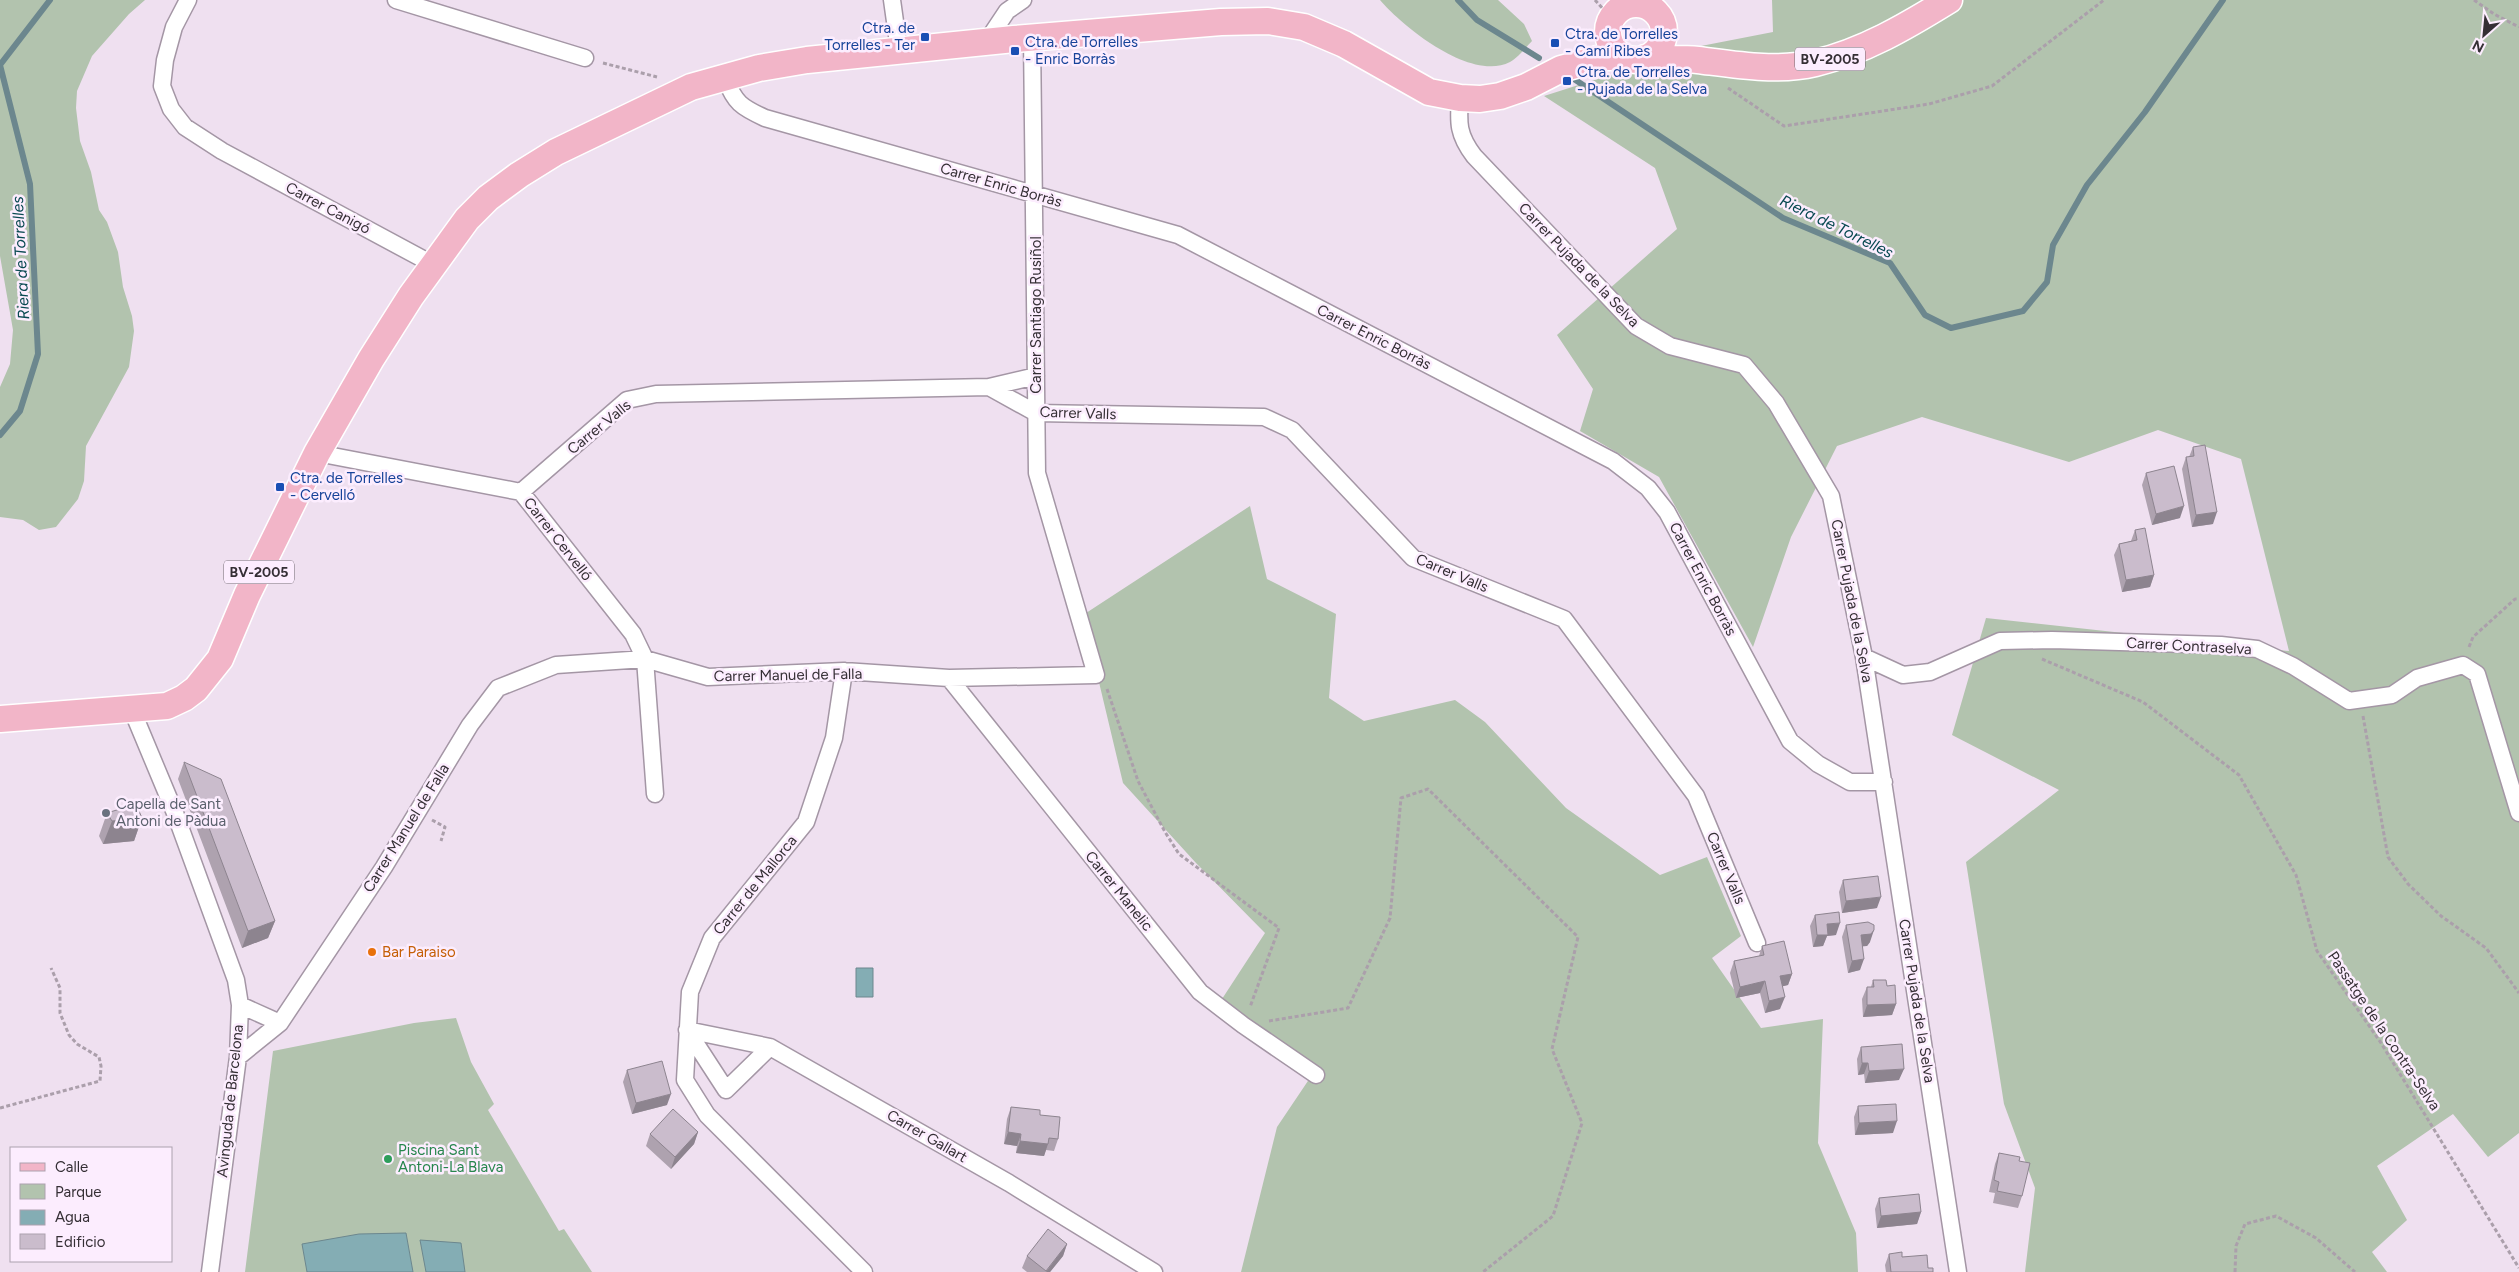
<svg xmlns="http://www.w3.org/2000/svg" width="2519" height="1272" font-family="Figtree,sans-serif">
	<style>
		.green { fill: #b2c3ae }
		.water { fill: #84adb4; stroke: #6c878e }
		.lines { fill: none; stroke-linecap: round; stroke-linejoin: round }
		.stream { stroke: #6c878e; stroke-width: 6 }
		.street-casing { stroke: #a496a5; stroke-width: 19 }
		.primary-casing { stroke: #fff; stroke-width: 29 }
		.path { stroke: #ab9fab; stroke-width: 3; stroke-dasharray: 4 2.5; stroke-linecap: butt }
		.street { stroke: #fff; stroke-width: 16 }
		.primary { stroke: #f2b5c8; stroke-width: 26 }
		.wall { fill: #aea2af }
		.shaded-wall { fill: #8d848f }
		.building { fill: #cabccc; stroke: #8d848f }
		.transit-dot { fill: #1a4fb4; stroke: #fcedfe; stroke-width: 2 }
		.worship-dot { fill: #6b7280; stroke: #fcedfe; stroke-width: 2 }
		.food-dot { fill: #e8710a; stroke: #fcedfe; stroke-width: 2 }
		.leisure-dot { fill: #2e9e5b; stroke: #fcedfe; stroke-width: 2 }
		.labels { text-anchor: middle; stroke-width: 5; stroke-linejoin: round; paint-order: stroke }
		.shield { fill: #fcedfe; stroke: #716871; stroke-width: 1 }
		.shield-label { font-size: 14px; font-weight: bold; fill: #352f35 }
		.transit-label { font-size: 15px; fill: #164399; stroke: #fcedfe; text-anchor: start }
		.street-label { font-size: 15px; fill: #352f35; stroke: #fcedfe }
		.worship-label { font-size: 15px; fill: #5b616d; stroke: #fcedfe; text-anchor: start }
		.food-label { font-size: 15px; fill: #c56008; stroke: #fcedfe; text-anchor: start }
		.leisure-label { font-size: 15px; fill: #27864d; stroke: #fcedfe; text-anchor: start }
		.water-label { font-size: 16px; font-style: italic; fill: #084951; stroke: #fcedfe }
	</style>
	<rect width="100%" height="100%" fill="#efe0f0"/>
	<!-- green -->
	<path class="green" d="M0,0H145L129,14L92,56L77,91L76,108L80,141L91,172L99,210L107,222L118,252L123,287L132,316L134,331L129,367L86,446L84,481L78,499L56,527L39,530L23,520L0,517V387L10,364L13,330L0,256Z
		M1380,0H1498L1524,24L1532,41C1526,47 1518,58 1510,62C1471,82 1403,27 1380,0Z
		M1772,0H2519V1133L2488,1157L2453,1114L2377,1166L2407,1220L2372,1252L2387,1272H2025L2035,1188L2004,1104L1966,862L2059,790L1952,735L1986,618L2289,651L2241,459L2158,430L2069,462L1922,417L1837,446L1791,537L1753,647L1659,477L1580,431L1593,389L1557,335L1677,229L1655,168L1544,96L1701,46L1773,32Z
		M1250,506L1267,579L1336,614L1329,698L1364,721L1455,700L1485,722L1566,808L1660,875L1707,857L1741,936L1712,958L1761,1028L1823,1019L1818,1143L1856,1233L1858,1272H1241L1277,1127L1316,1069L1222,999L1265,933L1196,863L1123,783L1083,615Z
		M456,1018L471,1062L494,1104L488,1110L559,1231L564,1229L592,1272H245L273,1051L414,1023Z"/>
	<!-- water -->
	<path class="water" d="M856,968H873V997H856Z
		M406,1233L413,1272H307L302,1244L359,1234Z
		M420,1240L461,1243L465,1272H426Z"/>
	<g class="lines">
		<!-- stream -->
		<path class="stream" d="M1458,0L1477,20L1539,58
			M1574,79L1783,218L1890,263L1925,315L1951,328L2023,311L2047,282L2053,245L2087,185L2145,112L2223,0
			M0,435L20,411L38,354L30,184L0,65L50,0"/>
		<!-- street casing -->
		<g class="street-casing">
			<path id="street" d="M188,0L174,27L165,60L162,86L171,109L185,127L222,151L434,265
				M396,0L585,58
				M892,0L899,50
				M1643,0L1645,6
				M987,41L1007,11L1023,0
				M725,78C735,103 741,107 765,118L1178,235L1613,461L1648,488L1667,512L1790,741L1818,764L1850,782H1884
				M1460,98C1458,123 1458,135 1474,156L1636,326L1670,346L1744,365L1776,403L1831,496L1864,657L1958,1272
				M989,387L1036,413L1264,417L1292,430L1413,558L1564,619L1696,796L1757,943
				M317,453L521,492L633,634L645,659L655,794
				M521,492L627,400L656,394L989,387L1036,376
				M1864,657L1903,675L1930,672L2000,641L2052,640L2221,645L2257,649L2293,666L2349,701L2392,695L2417,678L2463,665L2477,674L2519,813
				M844,671L834,738L806,822L712,938L690,992L685,1080L707,1115L864,1272
				M949,678L1200,992L1243,1025L1316,1075
				M132,710L175,813L236,980L240,1005L238,1057L210,1272
				M240,1005L280,1023
				M687,1030L770,1047L1009,1183L1154,1272
				M687,1030L726,1090L770,1047
				M238,1057L280,1023L384,867L470,725L498,688L556,665L645,659L708,677L844,671L949,678L1096,675L1037,473L1032,37"/>
		</g>
		<!-- primary casing -->
		<g class="primary-casing">
			<path id="primary" d="M1608 32a28 28 0 1 1 56 0a28 28 0 1 1-56 0Z
				M1645,58C1662,60 1681,58 1698,60C1737,65 1776,72 1815,63C1863,52 1907,26 1949,0
				M0,719L167,706L184,698L196,689L220,659L247,595L317,453L371,359L411,296L467,219L488,198L519,175L556,152L691,87L759,68L807,60L1014,39L1221,22L1268,21L1304,27L1344,44L1429,92L1460,98L1480,99L1500,96L1526,87L1561,69L1605,57H1623"/>
		</g>
		<!-- path -->
		<path class="path" d="M1595,0L1611,18
			M2474,0L2494,14L2519,27
			M603,63L657,77
			M1728,88L1784,126L1929,104L1992,86L2104,0
			M2469,647L2473,637L2515,599H2519
			M2042,659L2143,702L2239,775L2296,875L2317,951L2381,1043L2519,1268
			M1107,689L1138,781L1165,832L1179,854L1279,928L1250,1007
			M2363,716L2388,857L2408,884L2441,916L2486,948L2519,993
			M432,820L445,827L441,841
			M1269,1021L1348,1008L1390,918L1401,798L1428,789L1578,937L1552,1049L1582,1123L1553,1216L1483,1272
			M0,1108L100,1081L101,1066L99,1057L77,1044L69,1035L60,1013V988L51,968
			M2235,1272L2236,1246L2245,1224L2276,1216L2316,1238L2355,1272"/>
		<!-- street -->
		<use href="#street" class="street"/>
		<!-- primary -->
		<use href="#primary" class="primary"/>
	</g>
	<!-- wall -->
	<path class="wall" d="M2193,447L2213,524L2192,527L2182,469L2186,457H2189Z
		M2146,473L2180,518L2152,525L2142,485Z
		M2135,530L2154,575L2150,587L2122,592L2114,555L2119,544L2131,541Z
		M184,762L275,921L268,938L242,948L178,779Z
		M107,813L142,818L134,841L103,844L99,836Z
		M1843,880L1877,908L1842,913L1839,892Z
		M1815,915L1836,935L1827,936L1823,946L1813,947L1810,926Z
		M1846,925L1870,942L1867,946H1862L1860,970L1848,973L1842,937Z
		M1762,946L1792,974L1788,985L1782,986L1780,1009L1765,1013L1760,993L1736,998L1730,973L1734,961L1759,956Z
		M1873,980L1887,986L1896,1004L1892,1015L1863,1017L1862,999L1867,987H1871Z
		M1861,1047L1899,1080L1865,1083L1864,1074L1858,1075L1857,1059Z
		M627,1070L667,1105L632,1114L623,1082Z
		M1858,1106L1893,1133L1855,1135L1854,1117Z
		M1011,1107L1040,1115L1058,1139L1054,1151L1046,1150L1044,1156L1016,1153L1017,1146L1004,1144L1007,1119Z
		M698,1132L694,1144L671,1169L646,1146L650,1134Z
		M1999,1153L2019,1161L2022,1196L2018,1208L1993,1203L1995,1193L1989,1192L1995,1164Z
		M1879,1198L1921,1212L1917,1224L1877,1228L1875,1209Z
		M1067,1244L1063,1256L1050,1272H1027L1022,1268L1027,1256Z
		M1889,1254L1902,1257L1928,1268L1933,1272H1886L1885,1265Z"/>
	<!-- shaded-wall -->
	<path class="shaded-wall" d="M2184,506L2180,518L2152,525L2156,514Z
		M2217,512L2213,524L2192,527L2196,515Z
		M2154,575L2150,587L2122,592L2126,580Z
		M142,818L134,841L103,844L112,821Z
		M1881,897L1877,908L1842,913L1846,901Z
		M275,921L268,938L242,948L248,931Z
		M1840,923L1836,935L1827,936L1823,946L1813,947L1817,935L1827,924Z
		M1874,930L1870,942L1867,946L1856,947L1861,935Z
		M1864,959L1860,970L1848,973L1852,961Z
		M1792,974L1788,985L1776,988L1780,976Z
		M1765,981L1760,993L1736,998L1740,987Z
		M1785,997L1780,1009L1765,1013L1769,1001Z
		M1896,1004L1892,1015L1863,1017L1867,1005Z
		M1862,1063H1868L1864,1074L1858,1075Z
		M1904,1069L1899,1080L1865,1083L1869,1071Z
		M671,1094L667,1105L632,1114L636,1103Z
		M1897,1121L1893,1133L1855,1135L1859,1123Z
		M698,1132L694,1144L671,1169L675,1157Z
		M1008,1132L1021,1134L1017,1146L1004,1144Z
		M1020,1141L1048,1144L1044,1156L1016,1153Z
		M1921,1212L1917,1224L1877,1228L1881,1216Z
		M1067,1244L1063,1256L1050,1272H1046Z"/>
	<!-- building -->
	<path class="building" d="M2205,445L2217,512L2196,515L2186,457L2194,456L2193,447Z
		M2174,466L2184,506L2156,514L2146,473Z
		M2145,528L2154,575L2126,580L2119,544L2137,540L2135,530Z
		M184,762L221,779L275,921L248,931Z
		M136,804L142,818L112,821L107,813Z
		M1878,876L1881,897L1846,901L1843,880Z
		M1839,912L1840,923L1827,924L1828,935H1817L1815,915Z
		M1868,922L1874,925V930L1871,934L1861,935L1864,959L1852,961L1846,925Z
		M1784,941L1792,974L1780,976L1785,997L1769,1001L1765,981L1740,987L1734,961L1764,955L1762,946Z
		M1873,980H1886L1887,986L1895,985L1896,1004L1867,1005V987H1874Z
		M1902,1044L1904,1069L1869,1071L1868,1063H1862L1861,1047Z
		M662,1061L671,1094L636,1103L627,1070Z
		M1896,1104L1897,1121L1859,1123L1858,1106Z
		M1011,1107L1040,1110V1115L1060,1117L1058,1139L1049,1138L1048,1144L1020,1141L1021,1134L1008,1132Z
		M673,1109L698,1132L675,1157L650,1134Z
		M1999,1153L2020,1157L2019,1161L2030,1163L2022,1196L1997,1191L1999,1182L1994,1180Z
		M1919,1194L1921,1212L1881,1216L1879,1198Z
		M1048,1229L1067,1244L1046,1271L1027,1256Z
		M1902,1252V1257L1927,1255L1928,1268H1933V1272H1891L1889,1254Z"/>
	<!-- markers -->
	<g class="transit-dot">
		<rect x="920" y="32" width="10" height="10" rx="2.5"/>
		<rect x="1550" y="38" width="10" height="10" rx="2.5"/>
		<rect x="1010" y="46" width="10" height="10" rx="2.5"/>
		<rect x="1562" y="76" width="10" height="10" rx="2.5"/>
		<rect x="275" y="482" width="10" height="10" rx="2.5"/>
	</g>
	<circle class="worship-dot" cx="106" cy="813" r="5"/>
	<circle class="food-dot" cx="372" cy="952" r="5"/>
	<circle class="leisure-dot" cx="388" cy="1159" r="5"/>
	<g class="labels">
		<!-- shield labels -->
		<g class="shield">
			<rect x="1795" y="47.5" width="70" height="23" rx="4"/>
			<rect x="224" y="560.5" width="70" height="23" rx="4"/>
		</g>
		<g class="shield-label">
			<text x="1830" y="64">BV-2005</text>
			<text x="259" y="577">BV-2005</text>
		</g>
		<!-- transit labels -->
		<g class="transit-label">
			<text x="915" y="33" text-anchor="end">Ctra. de<tspan x="915" dy="17">Torrelles - Ter</tspan></text>
			<text x="1565" y="39">Ctra. de Torrelles<tspan x="1565" dy="17">- Camí Ribes</tspan></text>
			<text x="1025" y="47">Ctra. de Torrelles<tspan x="1025" dy="17">- Enric Borràs</tspan></text>
			<text x="1577" y="77">Ctra. de Torrelles<tspan x="1577" dy="17">- Pujada de la Selva</tspan></text>
			<text x="290" y="483">Ctra. de Torrelles<tspan x="290" dy="17">- Cervelló</tspan></text>
		</g>
		<!-- street labels -->
		<g class="street-label">
			<text transform="translate(1001 185) rotate(16)" y="5">Carrer Enric Borràs</text>
			<text transform="translate(328 208) rotate(28)" y="5">Carrer Canigó</text>
			<text transform="translate(1579 265) rotate(46)" y="5">Carrer Pujada de la Selva</text>
			<text transform="translate(1036 315) rotate(-90)" y="5">Carrer Santiago Rusiñol</text>
			<text transform="translate(1374 337) rotate(27)" y="5">Carrer Enric Borràs</text>
			<text transform="translate(1078 413) rotate(2)" y="5">Carrer Valls</text>
			<text transform="translate(599 427) rotate(-39)" y="5">Carrer Valls</text>
			<text transform="translate(558 539) rotate(52)" y="5">Carrer Cervelló</text>
			<text transform="translate(1452 573) rotate(23)" y="5">Carrer Valls</text>
			<text transform="translate(1703 579) rotate(62)" y="5">Carrer Enric Borràs</text>
			<text transform="translate(1852 601) rotate(79)" y="5">Carrer Pujada de la Selva</text>
			<text transform="translate(2189 646) rotate(3)" y="5">Carrer Contraselva</text>
			<text transform="translate(788 675) rotate(-1)" y="5">Carrer Manuel de Falla</text>
			<text transform="translate(406 828) rotate(-58)" y="5">Carrer Manuel de Falla</text>
			<text transform="translate(1726 868) rotate(67)" y="5">Carrer Valls</text>
			<text transform="translate(755 885) rotate(-51)" y="5">Carrer de Mallorca</text>
			<text transform="translate(1119 891) rotate(51)" y="5">Carrer Manelic</text>
			<text transform="translate(1917 1001) rotate(81)" y="5">Carrer Pujada de la Selva</text>
			<text transform="translate(2384 1031) rotate(56)" y="5">Passatge de la Contra-Selva</text>
			<text transform="translate(230 1101) rotate(-84)" y="5">Avinguda de Barcelona</text>
			<text transform="translate(927 1136) rotate(30)" y="5">Carrer Gallart</text>
		</g>
		<!-- worship labels -->
		<g class="worship-label">
			<text x="116" y="809">Capella de Sant<tspan x="116" dy="17">Antoni de Pàdua</tspan></text>
		</g>
		<!-- food labels -->
		<g class="food-label">
			<text x="382" y="957">Bar Paraiso</text>
		</g>
		<!-- leisure labels -->
		<g class="leisure-label">
			<text x="398" y="1155">Piscina Sant<tspan x="398" dy="17">Antoni-La Blava</tspan></text>
		</g>
		<!-- water labels -->
		<g class="water-label">
			<text transform="translate(1837 226) rotate(26)" y="6">Riera de Torrelles</text>
			<text transform="translate(20 258) rotate(-93)" y="6">Riera de Torrelles</text>
		</g>
	</g>
	<!-- legend -->
	<rect x="10" y="1147" width="162" height="115" fill="#fcedfe" stroke="#aca1ae"/>
	<rect x="20" y="1163" width="25" height="8" fill="#f2b5c8" stroke="#aca1ae"/>
	<text x="55" y="1172" font-size="15" fill="#352f35">Calle</text>
	<rect x="20" y="1184" width="25" height="15" fill="#b2c3ae" stroke="#aca1ae"/>
	<text x="55" y="1197" font-size="15" fill="#352f35">Parque</text>
	<rect x="20" y="1210" width="25" height="15" fill="#84adb4" stroke="#aca1ae"/>
	<text x="55" y="1222" font-size="15" fill="#352f35">Agua</text>
	<rect x="20" y="1234" width="25" height="15" fill="#cabccc" stroke="#aca1ae"/>
	<text x="55" y="1247" font-size="15" fill="#352f35">Edificio</text>
	<!-- north arrow -->
	<g transform="translate(2484 35) rotate(207)" stroke="#fcedfe" stroke-width="4" paint-order="stroke">
	<path d="M0-4L9 19L0 12L-9 19Z" fill="#352f35"/>
	<text y="-8" font-size="14" font-weight="bold" text-anchor="middle" fill="#352f35">N</text>
	</g>
</svg>
